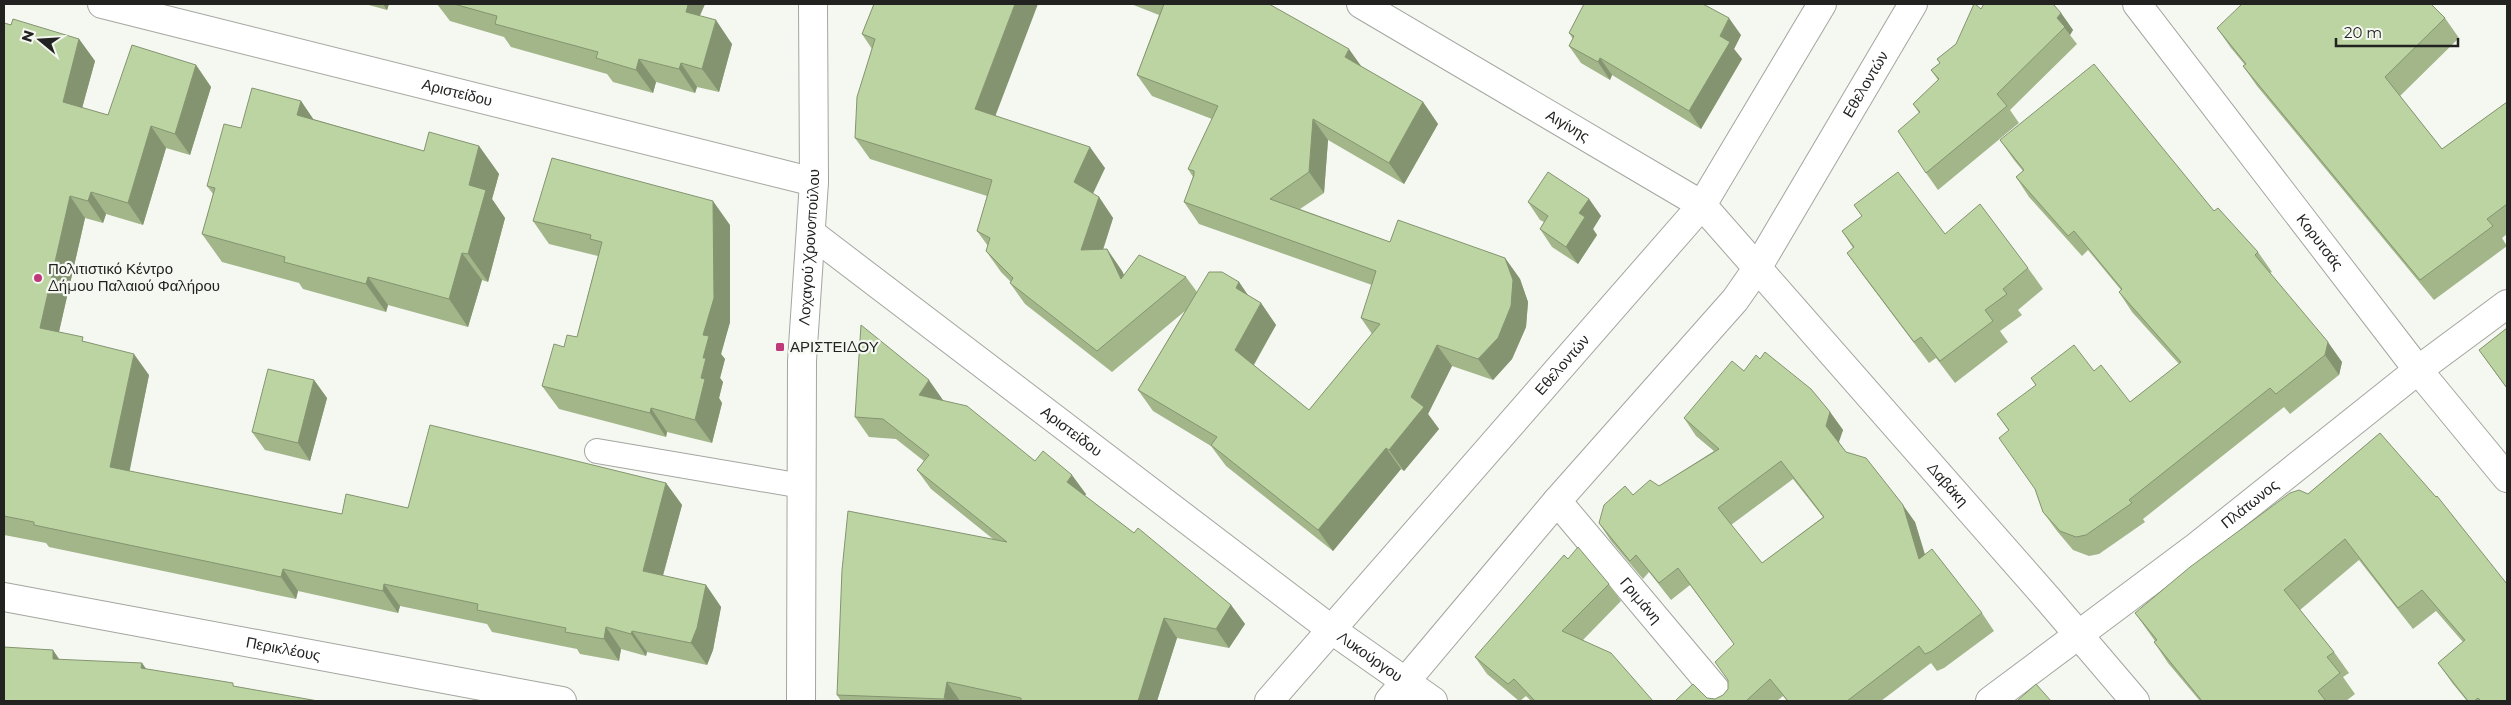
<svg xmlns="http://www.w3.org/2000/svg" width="2511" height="705" font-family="Montserrat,sans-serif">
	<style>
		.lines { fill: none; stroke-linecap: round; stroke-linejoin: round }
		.lane-casing { stroke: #a3a6a0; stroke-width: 26 }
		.street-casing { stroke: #a3a6a0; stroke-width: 30 }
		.secondary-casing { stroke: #a3a6a0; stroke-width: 30 }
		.lane { stroke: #fff; stroke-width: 24 }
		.street { stroke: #fff; stroke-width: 28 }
		.secondary { stroke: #fff; stroke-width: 28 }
		.wall { fill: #a2b68a; fill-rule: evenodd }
		.shaded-wall { fill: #849471 }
		.building { fill: #bcd4a1; stroke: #849471; fill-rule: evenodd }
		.poi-dot { fill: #bf397a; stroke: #f5f8f1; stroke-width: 2 }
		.labels { text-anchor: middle; stroke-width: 4.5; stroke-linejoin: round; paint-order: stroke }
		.street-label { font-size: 15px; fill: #222321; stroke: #f5f8f1 }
		.poi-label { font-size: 15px; fill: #222321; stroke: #f5f8f1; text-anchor: start }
	</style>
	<rect width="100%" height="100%" fill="#f5f8f1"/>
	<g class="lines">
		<!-- lane casing -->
		<g class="lane-casing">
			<path id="lane" d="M597,451L802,486"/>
		</g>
		<!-- street casing -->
		<g class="street-casing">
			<g id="street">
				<path id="s1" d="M102,4L814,182"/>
				<path id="s2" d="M1361,4L1702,205L2048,599L2135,701"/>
				<path id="s3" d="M2137,4L2418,370L2507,478"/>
				<path id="s4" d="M812,234L1332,630L1433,701"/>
				<path id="s5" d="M1557,501L1725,701"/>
				<path id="s6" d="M4,597L562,701"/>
				<path id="s7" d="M1990,701L2196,547L2418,370L2507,304"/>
			</g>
		</g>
		<!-- secondary casing -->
		<g class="secondary-casing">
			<g id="secondary">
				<path id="s8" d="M801,701L802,361L814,182L813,4"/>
				<path id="s9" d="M1269,701L1702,205L1822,4"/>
				<path id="s10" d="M1389,701L1557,501L1735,300L1756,270L1913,4"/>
			</g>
		</g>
		<!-- lane -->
		<use href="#lane" class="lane"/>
		<!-- street -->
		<use href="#street" class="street"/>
		<!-- secondary -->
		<use href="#secondary" class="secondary"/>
	</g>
	<!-- wall -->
	<path class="wall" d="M365,4H389L387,10Z
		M437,4H705L700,16L732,44L719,92L697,87L695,93L656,82L653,93L613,82L607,74L511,47L504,37L450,21Z
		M874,4L995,115L1105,168L1093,194L1099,197L1113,218L1103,250L1107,249L1122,271L1124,275L1186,277L1197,292L1239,282L1248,295L1261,303L1276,325L1254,365L1309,410L1372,334L1361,318L1372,285L1199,224L1184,202L1193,177L1188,169L1212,119L1152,96L1137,75L1159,15L1131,4H1269L1362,67L1423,102L1438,124L1404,184L1328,140L1324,193L1300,209L1390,242L1505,258L1520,279L1528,302L1526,327L1512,359L1493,380L1452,366L1428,414L1439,429L1404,471L1401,469L1333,551L1226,466L1211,446L1153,411L1138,390L1185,311L1112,372L1025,304L1010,283L1011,282L1001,272L986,251L988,246L977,231L987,196L870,159L855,138L872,49L862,34Z
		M1981,9L2061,13L2073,30L2070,35L2077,44L2010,110L2019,123L1938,190L1926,173L1919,113L1913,104L1938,80L1931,70L1940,63L1937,59L1956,44Z
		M2445,18L2459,38L2400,96L2442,149L2507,102V234L2502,238L2507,246L2434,300L2257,86L2243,66L2245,65L2231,48L2217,28Z
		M4,23L79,39L95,61L82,108L108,115L196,65L211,87L190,155L166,148L143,225L106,214L103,223L85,218L59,332L86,342L149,375L129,471L342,514L666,483L682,505L663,576L706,585L721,607L713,650L707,665L647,652L646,656L621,649L619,661L580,654L577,649L492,632L487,624L400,606L398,613L298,591L296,599L49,547L46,543L4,535Z
		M1569,33L1741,35L1734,49L1742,59L1701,129L1612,75L1610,80L1581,63L1569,46L1573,39Z
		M301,101L313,119L424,151L479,146L499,174L492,199L505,218L488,282L482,280L468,327L388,305L386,312L303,289L299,283L222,262L202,234L213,194L207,186Z
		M2000,140L2214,211L2258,252L2272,272L2270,273L2342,362L2339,375L2290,414L2284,407L2143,519L2145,522L2099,554L2089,556L2073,550L2057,531L2043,512L2035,489L2009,431L1997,414L2036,386L2031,378L2094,371L2130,402L2179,364L2132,312L2119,292L2121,290L2088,250L2082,256L2029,197L2016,177L2023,171L2014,160Z
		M1589,199L1601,216L1593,229L1597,235L1578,264L1552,247L1540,229L1544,222L1540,220L1528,202Z
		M1854,205L1945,234L2028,268L2043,289L2018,310L2022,315L2000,331L2008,342L1955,383L1936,358L1929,363L1862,274L1847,253L1853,248L1842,231L1862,216Z
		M533,221L730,225V322L721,354L725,359L720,378L723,382L719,398L722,403L712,443L667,432L666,437L559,409L542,386L564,347L577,337L598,256L549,244Z
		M2507,328V389L2479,350Z
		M1760,359L1830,412L1843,430L1839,442L1846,452L1915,522L1925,554L1982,613L1994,631L1944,668L1937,671L1931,663L1881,701H1787L1783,696L1777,701H1675L1707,698L1715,699L1723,695L1728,689L1734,644L1690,585L1671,600L1649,572L1643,579L1611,541L1599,523L1633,495L1659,486L1714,451L1696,436L1684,418ZM1793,479L1823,517L1762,563L1731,525Z
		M314,380L327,398L310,461L265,450L252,432Z
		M942,400L1086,494L1085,496L1134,533L1231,605L1245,624L1229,648L1177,638L1157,701H841L837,695L993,539L931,489L917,470L924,461L896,439L869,437L855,417L943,400Z
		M2380,433L2507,701H2467L2453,684L2438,663L2463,642L2436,611L2413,629L2359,560L2300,610L2334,652L2349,673L2343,677L2355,694L2346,701H2200L2168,663L2154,642L2155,641L2135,613L2308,494Z
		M1568,559L1609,584L1621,601L1583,640L1653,701H1531L1526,696L1520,701H1519L1487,674L1475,657Z"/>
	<!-- shaded-wall -->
	<path class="shaded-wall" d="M383,4H389L387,10Z
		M680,4H705L698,19L703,36Z
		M1015,4H1038L990,130L975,109Z
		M2061,13L2073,30L2070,35L2057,18Z
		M1729,18L1741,35L1734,49L1742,59L1701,129L1689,111L1720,36Z
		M716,20L732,44L719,92L702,69Z
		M79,39L95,61L78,123L63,102Z
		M1349,49L1364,70L1345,57Z
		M1600,58L1612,75L1610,80L1598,62Z
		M639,59L656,82L653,93L636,70Z
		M681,63L697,87L695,93L679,69Z
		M196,65L211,87L190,155L175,134Z
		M301,101L320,129L297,115Z
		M1423,102L1438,124L1404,184L1389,163Z
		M1313,119L1328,140L1324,193L1309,172Z
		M151,126L166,148L143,225L128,203Z
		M479,146L499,174L492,199L505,218L488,282L468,254L469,185Z
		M1090,147L1105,168L1088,203L1074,182Z
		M91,192L106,214L103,223L88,201Z
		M70,196L85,218L55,349L40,328Z
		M1099,197L1113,218L1096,271L1081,250Z
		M1589,199L1601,216L1593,229L1597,235L1578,264L1566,247L1579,213Z
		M713,201L730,225V322L721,354L725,359L720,378L723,382L719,398L722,403L712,443L695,420L701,378L703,335Z
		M1107,249L1122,271L1136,300L1121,279Z
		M462,253L482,280L468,327L449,299Z
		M1505,258L1520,279L1528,302L1526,327L1512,359L1493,380L1478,359Z
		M368,277L388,305L386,312L366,284Z
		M1239,282L1253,303L1236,288Z
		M1261,303L1276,325L1250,371L1235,350Z
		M2328,342L2342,362L2339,375L2325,355Z
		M1437,345L1452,366L1428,414L1439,429L1404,471L1389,450L1411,397Z
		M134,354L149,375L126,489L110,467Z
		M314,380L327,398L310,461L298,443Z
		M929,380L943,400L933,415L919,395Z
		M651,408L667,432L666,437L650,413Z
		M1830,412L1843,430L1838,444L1826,426Z
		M1386,448L1401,469L1333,551L1318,530Z
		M1072,475L1086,494L1081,502L1067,482Z
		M666,483L682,505L658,593L643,571Z
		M1903,505L1915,522L1931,576L1919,559Z
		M283,569L298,591L296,599L281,577Z
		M384,584L400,606L398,613L383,591Z
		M706,585L721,607L713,650L707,665L691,643Z
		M1231,605L1245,624L1229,648L1216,629Z
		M1164,618L1177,638L1157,701H1138Z
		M606,627L621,649L619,661L604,639Z
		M632,631L647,652L646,656L631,634Z
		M53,650L68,672L53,659Z
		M142,663L157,684L141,668Z
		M947,682L960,701H946L944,699Z"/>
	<!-- building -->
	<path class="building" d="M454,4H685L688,5L686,12L716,20L702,69L681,63L679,69L639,59L636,70L596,58L598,52L495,24L497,16Z
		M874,4H1015L975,109L1090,147L1074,182L1099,197L1081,250L1107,249L1121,279L1139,255L1186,277L1097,351L1010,283L1013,278L986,251L990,238L977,231L992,180L855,138L857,97L875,39L862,34Z
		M1164,4H1269L1349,49L1345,57L1423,102L1389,163L1313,119L1309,172L1270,199L1390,242L1398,220L1505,258L1513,280L1511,306L1498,338L1478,359L1437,345L1411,397L1424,407L1389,450L1386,448L1318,530L1211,445L1217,437L1138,390L1209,272H1222L1239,282L1236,288L1261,303L1235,350L1309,410L1380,324L1361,318L1376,271L1184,202L1194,175V171L1188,169L1218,106L1137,75Z
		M1584,4H1703L1729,18L1720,36L1730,42L1689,111L1600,58L1598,62L1569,46L1574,36L1569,33Z
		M1974,4H1975L1981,9L1984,4H2053L2061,13L2057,18L2065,27L1997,94L2007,106L1926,173L1898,131L1920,112L1913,104L1939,79L1931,70L1940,63L1937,59L1956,44Z
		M2242,4H2431L2445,18L2385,77L2442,149L2507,102V204L2487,219L2493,226L2420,280L2243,66L2246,64L2217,28Z
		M13,19L79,39L63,102L108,115L132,45L196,65L175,134L151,126L128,203L91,192L88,201L70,196L40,328L83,337L82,341L134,354L110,467L342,514L346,494L408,508L430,425L666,483L643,571L706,585L697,628L691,643L632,631L631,634L606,627L604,639L565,632L566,628L477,610L478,604L384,584L383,591L283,569L281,577L34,525V522L4,516V23L11,25Z
		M2094,64L2214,211L2218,208L2258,252L2255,255L2328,342L2325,355L2276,394L2270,388L2129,500L2132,503L2086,535L2076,537L2060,531L2043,512L2035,489L1999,438L2009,430L1997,414L2036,385L2031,378L2074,345L2094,371L2101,365L2130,402L2181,362L2119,292L2122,289L2074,231L2068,236L2016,177L2024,170L2000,140Z
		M252,88L301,101L297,115L424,151L429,132L479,146L469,185L486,190L468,254L462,253L449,299L368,277L366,284L284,262L285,257L202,234L215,188L207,186L224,124L241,128Z
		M552,158L713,201L714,298L703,335L709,336L703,358H706L701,378L705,379L695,420L651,408L650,413L542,386L554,344L564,347L567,335L577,337L602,242L590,239L591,235L533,221Z
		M1548,172L1589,199L1579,213L1585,217L1566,247L1540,229L1548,216L1528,202Z
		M1898,172L1945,234L1980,204L2028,268L2003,289L2007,294L1985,310L1993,321L1940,361L1921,337L1914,342L1847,253L1854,247L1842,231L1862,216L1854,205Z
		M861,325L929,380L919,395L967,406L1035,461L1043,451L1072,475L1067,482L1134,533L1138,528L1231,605L1216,629L1164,618L1138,701H1021V698L947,682L944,699L837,695L842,570L848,511L1007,542L917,470L929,455L883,419L855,417Z
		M2507,328V388L2479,350Z
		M1765,352L1811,389L1830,412L1826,426L1846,452L1866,458L1903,505L1919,559L1932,549L1982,613L1932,651L1925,654L1919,646L1847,701H1788L1770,679L1746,701H1675L1693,684L1707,698L1715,699L1723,695L1728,689V680L1715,662L1734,644L1678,568L1659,583L1636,555L1630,561L1599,523L1604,505L1625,486L1633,495L1650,480L1659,486L1719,449L1684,418L1732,361L1744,371L1756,355L1760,359ZM1781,461L1824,517L1762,563L1718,508Z
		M268,369L314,380L298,443L252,432Z
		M2380,433L2436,497L2437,496L2507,584V701H2481L2478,698L2474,701H2468L2438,663L2465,640L2422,590L2398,608L2345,539L2284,590L2334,652L2327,657L2340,673L2318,691L2326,701H2202L2154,642L2157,640L2135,613L2190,567L2290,493L2299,490L2308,494Z
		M1578,547L1609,584L1562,631L1611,653L1653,701H1535L1514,679L1508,684L1475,657L1564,555L1568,559Z
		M4,647L53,650V659L142,663L141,668L233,683V686L318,701H4Z
		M2036,684L2051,701H2017Z"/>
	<!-- markers -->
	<g class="poi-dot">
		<circle cx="38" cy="278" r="5"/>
		<rect x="775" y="342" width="10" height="10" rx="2.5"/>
	</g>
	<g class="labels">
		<!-- street labels -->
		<g class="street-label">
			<text dy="5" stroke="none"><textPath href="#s10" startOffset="782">Εθελοντών</textPath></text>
			<text dy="5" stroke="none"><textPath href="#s1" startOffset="366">Αριστείδου</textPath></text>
			<text dy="5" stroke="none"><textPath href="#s2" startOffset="240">Αιγίνης</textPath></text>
			<text dy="5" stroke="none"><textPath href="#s3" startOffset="300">Κορυτσάς</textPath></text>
			<text dy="5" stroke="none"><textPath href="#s8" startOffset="454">Λοχαγού Χρονοπούλου</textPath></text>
			<text dy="5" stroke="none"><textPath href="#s9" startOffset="446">Εθελοντών</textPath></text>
			<text dy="5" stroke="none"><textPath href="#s4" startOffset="326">Αριστείδου</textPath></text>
			<text dy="5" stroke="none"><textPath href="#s2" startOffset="768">Δαβάκη</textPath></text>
			<text dy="5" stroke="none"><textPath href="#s7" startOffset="326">Πλάτωνος</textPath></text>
			<text dy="5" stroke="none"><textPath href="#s5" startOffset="130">Γριμάνη</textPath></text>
			<text dy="5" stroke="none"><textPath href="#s6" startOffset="284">Περικλέους</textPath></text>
			<text dy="5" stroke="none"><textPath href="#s4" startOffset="700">Λυκούργου</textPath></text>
		</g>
		<!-- poi labels -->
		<g class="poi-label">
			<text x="48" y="274">Πολιτιστικό Κέντρο<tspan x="48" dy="17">Δήμου Παλαιού Φαλήρου</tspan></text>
			<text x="790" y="352">ΑΡΙΣΤΕΙΔΟΥ</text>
		</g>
	</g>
	<!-- border -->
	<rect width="2511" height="705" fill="none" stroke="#222321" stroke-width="10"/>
	<!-- north arrow -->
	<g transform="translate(40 40) rotate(288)" stroke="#f5f8f1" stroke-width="4" paint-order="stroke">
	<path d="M0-4L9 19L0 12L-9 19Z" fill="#222321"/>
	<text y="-8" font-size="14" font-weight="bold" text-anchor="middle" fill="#222321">N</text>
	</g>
	<!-- scale -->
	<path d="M2336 38v8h122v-8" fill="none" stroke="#222321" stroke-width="2.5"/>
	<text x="2344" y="38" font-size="15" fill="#222321" stroke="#f5f8f1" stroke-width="4" paint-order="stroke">20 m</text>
</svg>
